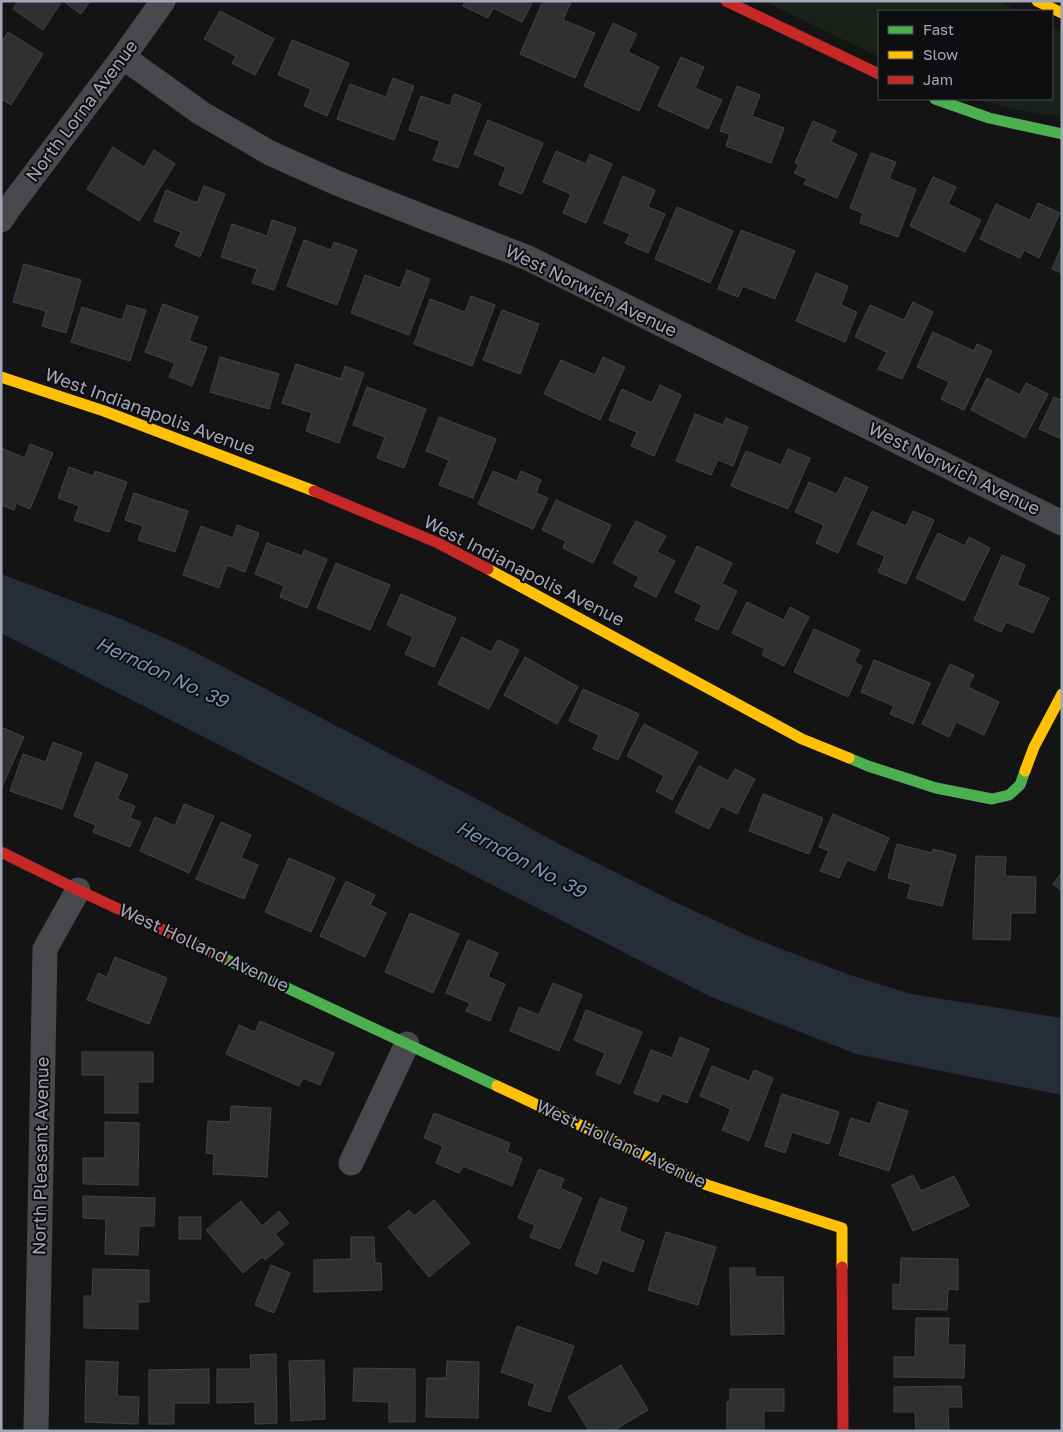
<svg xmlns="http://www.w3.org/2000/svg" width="1063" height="1432" font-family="'Golos Text',sans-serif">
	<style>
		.green { fill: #1a211b }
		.water { fill: #262d37 }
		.building { fill: #303032; stroke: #424348 }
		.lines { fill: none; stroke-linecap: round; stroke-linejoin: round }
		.street { stroke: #48494d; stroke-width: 25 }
		.fast { stroke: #4caf50; stroke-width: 11 }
		.slow { stroke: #ffc107; stroke-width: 11 }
		.jam { stroke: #c62828; stroke-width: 11 }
		.labels { text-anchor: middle; stroke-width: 4; stroke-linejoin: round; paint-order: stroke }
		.street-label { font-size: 18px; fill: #a3a7b7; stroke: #0e0e10 }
		.water-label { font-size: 19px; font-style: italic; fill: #7692b6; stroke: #0e0e10 }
	</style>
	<rect width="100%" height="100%" fill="#141414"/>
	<!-- green -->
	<path class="green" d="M764,1H998L1019,11H879V57Z
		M1052,27L1062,32V117L1018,110L977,99H1052Z"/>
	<!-- water -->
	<path class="water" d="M1,574L121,619L185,647L477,799L559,844L677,903L753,938L850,975L911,994L1062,1018V1095L856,1054L709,996L1,633Z"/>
	<!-- building -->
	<path class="building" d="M18,1H62L43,30L13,9Z
		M63,1H90L81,14Z
		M465,1H533L522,22L493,8L488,18L463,6Z
		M543,1L571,2L563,20L595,33L575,78L520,54Z
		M220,11L274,39L255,75L232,63L236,56L204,39Z
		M613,23L637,34L628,52L659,67L639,111L584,86Z
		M8,32L43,54L11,105L1,99V43Z
		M292,40L349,63L327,116L304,106L311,89L278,75Z
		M681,57L704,67L695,88L722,100L708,129L658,106Z
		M393,78L414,86L394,140L337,119L350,84L386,97Z
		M737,86L760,95L752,116L784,128L771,163L726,146L730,134L720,131Z
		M454,94L481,104L458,168L433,160L440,141L409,130L421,96L450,106Z
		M488,120L543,143L522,194L499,185L506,167L474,154Z
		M813,121L836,131L831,142L857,154L837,198L804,184L807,179L794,173L799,164L795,163Z
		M113,147L144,167L154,150L175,164L139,221L87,189Z
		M556,151L586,164L590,154L612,164L586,223L563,213L571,194L543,182Z
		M871,153L896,162L889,179L916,189L898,237L860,223L863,213L850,208Z
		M623,176L655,190L648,207L665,214L648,253L625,243L630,234L604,223Z
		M933,177L956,187L948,204L981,220L965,252L910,226Z
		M204,186L225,194L200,257L175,246L181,232L154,221L166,190L197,203Z
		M1038,203L1060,213L1039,258L1024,250L1020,258L980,239L996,204L1030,220Z
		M677,207L733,231L710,283L655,259Z
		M272,220L296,228L274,290L252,283L257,269L221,257L232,224L267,236Z
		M741,230L795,251L775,299L743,286L738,297L718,289Z
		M304,240L331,250L334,242L357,250L337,305L287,286Z
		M1062,245V273L1052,269Z
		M24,264L81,280L66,333L42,326L46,311L13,302Z
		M407,270L430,279L409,335L351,313L365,275L400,288Z
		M816,273L848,286L841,305L857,312L845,342L796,321Z
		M471,296L495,305L472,366L414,344L430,299L465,312Z
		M913,302L933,312L902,379L878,369L887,352L855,337L870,305L904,320Z
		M163,304L198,317L189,341L207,347L192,386L169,377L175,363L145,352Z
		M127,305L146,310L130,361L71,342L82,307L122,320Z
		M502,310L539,324L520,374L483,360Z
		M933,332L974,351L977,344L992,351L964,410L941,399L949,382L917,367Z
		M220,357L279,374L269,409L210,392Z
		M603,357L625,367L600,420L544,394L561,360L595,375Z
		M296,364L341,379L345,366L364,373L339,443L306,431L312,413L282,403Z
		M987,378L1020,395L1026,383L1048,394L1025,438L971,410Z
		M660,385L681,395L654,456L631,446L637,432L609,420L622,389L652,403Z
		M367,387L426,409L404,468L377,458L385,437L353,425Z
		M1054,397L1062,400V439L1039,429Z
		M695,414L723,425L726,418L748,427L733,466L718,460L711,475L676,461Z
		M439,417L496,439L473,498L439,485L449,460L426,451Z
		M30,444L53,453L30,509L16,503L14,510L1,505V448L25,458Z
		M788,449L810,458L788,509L731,486L746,451L781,465Z
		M69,467L93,476L95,471L127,482L109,532L74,520L79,506L58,498Z
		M493,471L517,481L521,471L541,480L536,493L548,498L533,529L478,504Z
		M845,477L868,487L838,553L816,543L824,525L795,512L809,482L837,494Z
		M134,493L188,511L175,552L138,540L143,526L125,520Z
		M556,500L611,525L593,563L563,548L566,541L542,530Z
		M872,511L906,526L913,511L934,520L906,584L878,572L885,556L857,544Z
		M636,521L666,536L657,552L675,561L656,597L634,586L639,577L613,563Z
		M237,525L259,533L245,572L227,565L219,588L183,575L201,526L233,538Z
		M938,533L965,546L969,537L990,548L964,601L916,578Z
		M267,543L302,556L304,550L327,559L307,608L280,597L284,586L255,574Z
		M697,546L732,563L722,584L737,591L718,630L695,620L702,605L675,592Z
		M1002,555L1025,565L1017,585L1049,598L1033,633L1006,622L1001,632L974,620Z
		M336,563L390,585L370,630L317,608Z
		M401,594L456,618L434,667L405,654L413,637L387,625Z
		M747,602L784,620L790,607L809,617L784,666L762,655L765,649L732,633Z
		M814,629L860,650L854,662L862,666L848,697L794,672Z
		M462,637L491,652L498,640L519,650L489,709L438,684Z
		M525,657L578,687L557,724L504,695Z
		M874,660L930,683L913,724L890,714L894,706L861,692Z
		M950,664L974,675L968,687L999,702L984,735L956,722L949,737L922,724Z
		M583,689L639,714L618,760L593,749L599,735L569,721Z
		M644,724L698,752L672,800L656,791L664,776L627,756Z
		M1,727L24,737L2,787H1Z
		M53,742L82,753L62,809L10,791L23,754L46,762Z
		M96,762L128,775L117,799L135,806L130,818L141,822L130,847L93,832L96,825L74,816Z
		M699,766L728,781L735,769L755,779L737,814L721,806L709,829L675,812Z
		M763,794L823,818L809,854L749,831Z
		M184,804L214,816L189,873L140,851L155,817L175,826Z
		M833,814L889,838L875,871L847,860L839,878L820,871L829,851L819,847Z
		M221,822L251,835L241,858L258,865L244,899L196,879Z
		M897,844L932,853L933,849L956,855L942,906L907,898L911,884L888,878Z
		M976,856L1006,857L1005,876L1036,877L1035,913H1011L1010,940L973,939Z
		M289,858L335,878L311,932L265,912Z
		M1062,872V891L1053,884Z
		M346,881L375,895L370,905L386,913L365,957L320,936Z
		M410,913L459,934L433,993L385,972Z
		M468,940L498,953L488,977L505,984L490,1021L466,1011L470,1003L446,993Z
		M115,957L167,978L149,1024L87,1000L98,973L107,977Z
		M553,983L582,995L559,1051L510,1031L519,1007L539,1015Z
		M586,1010L642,1032L620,1084L596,1074L605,1053L574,1040Z
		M260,1021L334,1053L320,1085L303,1078L299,1086L226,1054L239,1025L255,1032Z
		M680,1037L709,1049L687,1103L662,1093L658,1102L634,1093L651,1050L672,1058Z
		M82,1052H153V1082H138V1113H105V1075H82Z
		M712,1066L749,1081L754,1070L773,1078L749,1141L722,1130L731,1109L700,1096Z
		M782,1094L839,1112L829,1144L792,1132L785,1153L765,1146Z
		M878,1102L908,1111L889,1171L839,1155L851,1118L870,1124Z
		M231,1106L271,1108L267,1177L213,1174L214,1154L206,1153L208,1121L230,1122Z
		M434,1113L510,1143L507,1152L522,1158L512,1186L463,1166L459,1173L436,1163L443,1146L424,1138Z
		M105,1122L139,1123L138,1185L83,1184V1158H105Z
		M539,1169L564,1179L560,1188L582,1198L560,1249L530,1237L535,1225L518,1218Z
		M913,1175L921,1191L954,1176L969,1206L913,1231L892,1185Z
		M83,1196L155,1198L154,1226H139L138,1255L105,1254L106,1219L83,1218Z
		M600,1198L627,1208L619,1231L644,1241L633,1272L602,1260L597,1274L575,1265Z
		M434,1200L470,1243L429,1277L388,1227L409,1210L414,1216Z
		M241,1201L262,1226L279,1211L289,1223L275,1234L284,1244L265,1260L262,1257L243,1273L206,1230Z
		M179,1217H201V1239H179Z
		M666,1232L716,1247L698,1305L648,1290Z
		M351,1237H374L375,1263H381L382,1290L314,1292V1260L351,1259Z
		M901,1258L958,1259V1290L948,1289L947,1310L893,1309V1284L900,1285Z
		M271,1265L290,1273L274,1313L255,1305Z
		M730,1268H755V1277H783L784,1334L731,1335Z
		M93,1269L149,1270V1302H138V1329L84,1328V1296H92Z
		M916,1318H949L948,1345H965L964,1378L894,1377V1357H915Z
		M517,1326L574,1346L550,1412L528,1405L535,1384L501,1372Z
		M276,1354L277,1423L255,1424V1402L217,1403V1369H251L250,1355Z
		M324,1360L325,1419L291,1421L289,1361Z
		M86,1361L118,1362L117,1396L139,1397L138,1424L85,1422Z
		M447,1361L479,1362L478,1418L426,1417L427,1378H446Z
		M621,1365L648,1410L613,1431H589L568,1397Z
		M354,1368L415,1369V1422H389V1402L353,1401Z
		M209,1369V1403H174V1424H149V1370Z
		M961,1386L962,1407H948L949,1431H916L915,1412H894V1387Z
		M730,1389H784V1411H764V1431H727V1402H730Z"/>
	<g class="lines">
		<!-- street -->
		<path class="street" d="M123,57L201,113L270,153L337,183L528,258L1062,523
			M1,220L9,208L123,57L163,1
			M351,1163L407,1044
			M36,1431L45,949L78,890"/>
		<!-- fast -->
		<path class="fast" d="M935,99L989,118L1062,134
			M849,758L868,766L936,788L992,799L1009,795L1020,785L1025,771
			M223,958L497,1086"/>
		<!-- slow -->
		<path class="slow" d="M1037,1L1062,13
			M1,377L104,411L314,491
			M488,569L802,739L849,758
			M1025,771L1034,747L1062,694
			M497,1086L707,1185L842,1228V1267"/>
		<!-- jam -->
		<path class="jam" d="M726,1L879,74
			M314,491L438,543L488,569
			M1,852L78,890L223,958
			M842,1267L843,1431"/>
	</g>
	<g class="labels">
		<!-- street labels -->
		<g class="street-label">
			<text transform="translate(82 111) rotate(-53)" y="6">North Lorna Avenue</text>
			<text transform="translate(591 291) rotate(26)" y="6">West Norwich Avenue</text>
			<text transform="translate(150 412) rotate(20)" y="6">West Indianapolis Avenue</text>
			<text transform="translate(954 469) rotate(26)" y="6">West Norwich Avenue</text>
			<text transform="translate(524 571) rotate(27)" y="6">West Indianapolis Avenue</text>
			<text transform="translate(204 948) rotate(25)" y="6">West Holland Avenue</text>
			<text transform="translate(621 1144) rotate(25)" y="6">West Holland Avenue</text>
			<text transform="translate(41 1156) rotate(-89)" y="6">North Pleasant Avenue</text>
		</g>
		<!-- water labels -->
		<g class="water-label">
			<text transform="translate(162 672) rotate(25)" y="7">Herndon No. 39</text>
			<text transform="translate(521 859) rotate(28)" y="7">Herndon No. 39</text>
		</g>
	</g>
	<!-- border -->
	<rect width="1063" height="1432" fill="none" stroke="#a3a7b7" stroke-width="5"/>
	<!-- legend -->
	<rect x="878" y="10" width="175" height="90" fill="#0e0e10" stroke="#4a4b53"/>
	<rect x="888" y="26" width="25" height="8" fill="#4caf50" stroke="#4a4b53"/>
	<text x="923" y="35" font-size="15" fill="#a3a7b7">Fast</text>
	<rect x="888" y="51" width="25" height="8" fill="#ffc107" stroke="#4a4b53"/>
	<text x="923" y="60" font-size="15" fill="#a3a7b7">Slow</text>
	<rect x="888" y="76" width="25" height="8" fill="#c62828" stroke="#4a4b53"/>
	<text x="923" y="85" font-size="15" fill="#a3a7b7">Jam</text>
</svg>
